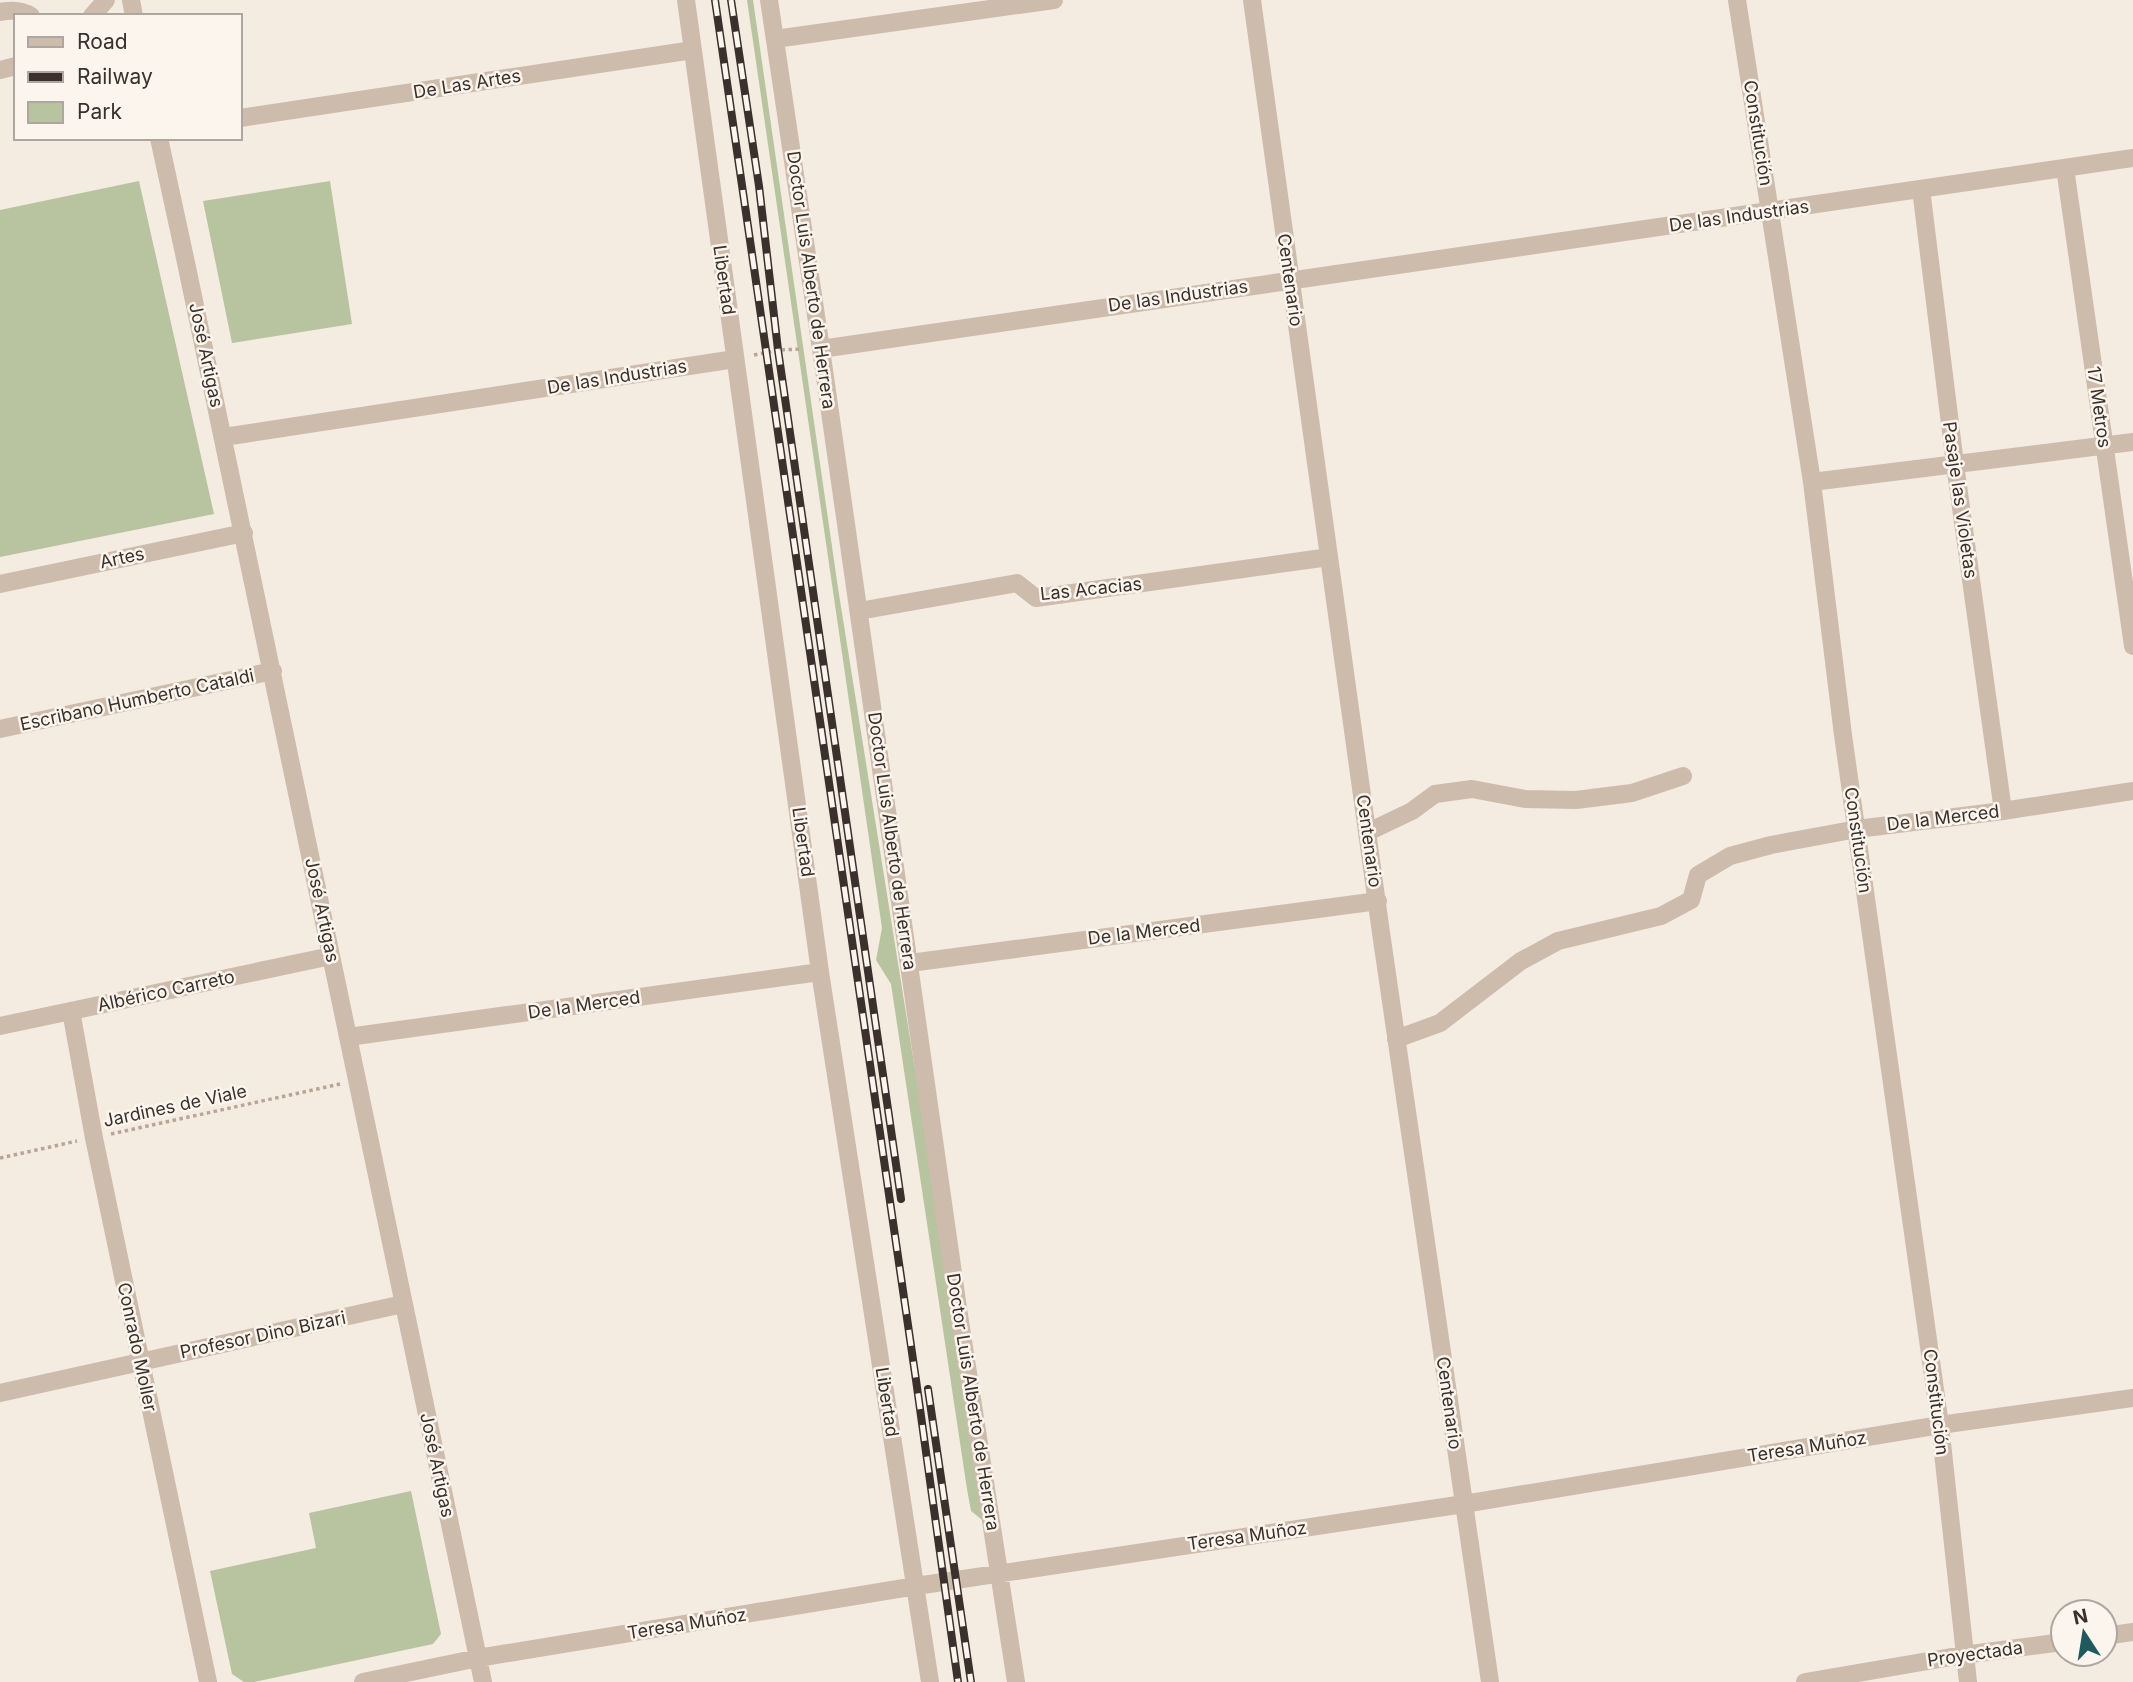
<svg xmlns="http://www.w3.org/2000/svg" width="2133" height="1682" font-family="Inter,sans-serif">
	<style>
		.green { fill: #b8c4a0 }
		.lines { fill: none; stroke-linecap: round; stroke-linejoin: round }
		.path { stroke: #b9a596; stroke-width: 3.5; stroke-dasharray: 3.5 3.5; stroke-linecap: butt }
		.minor { stroke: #cdbbac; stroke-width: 18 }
		.rail-casing { stroke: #3b302b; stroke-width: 8 }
		.rail { stroke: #fbf5ee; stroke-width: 5; stroke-dasharray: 16; stroke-linecap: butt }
		.labels { text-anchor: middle; stroke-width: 5; stroke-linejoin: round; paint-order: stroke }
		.street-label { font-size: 18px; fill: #3b302b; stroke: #fbf5ee }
	</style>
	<rect width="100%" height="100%" fill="#f4ebe1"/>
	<!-- green -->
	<path class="green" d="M747,0H753L838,588L986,1513L985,1517L981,1519L971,1511L967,1489L891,984L876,960L882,928Z
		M139,181L214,514L0,557V210Z
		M330,181L352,324L232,343L203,201Z
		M411,1491L441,1634L433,1644L254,1682H244L232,1674L210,1571L316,1548L309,1513Z"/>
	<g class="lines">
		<!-- path -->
		<path class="path" d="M754,355L778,350L802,349
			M111,1134L340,1084
			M0,1158L77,1141"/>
		<!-- minor -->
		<path class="minor" d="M131,0L134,16
			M686,0L820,972L930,1682
			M769,0L821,349L959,1315L1016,1682
			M1252,0C1327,561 1407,1122 1490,1682
			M1737,0L1812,482L1843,735L1940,1425L1968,1682
			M0,12C10,10 22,10 31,16
			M92,16L106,0
			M775,39L1054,0
			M0,70L16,66
			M240,118L693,50
			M159,138C271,652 374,1168 483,1682
			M2065,168L2133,646
			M1921,189L1955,464L2003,811
			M821,349L2133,158
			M224,437L735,359
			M1812,482L2133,442
			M0,584L244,533
			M859,611L1017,583L1036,598L1329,557
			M0,729L273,671
			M1368,832L1412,811L1435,794L1472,789L1525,799L1576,800L1632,793L1683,776
			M910,963L1378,901
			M71,1011L94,1138L208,1682
			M0,1026L331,956
			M348,1037L820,972
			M1396,1039L1440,1023L1521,961L1558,941L1661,916L1691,900L1698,875L1730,856L1771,845L1857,829L2003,811L2133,791
			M0,1393L403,1304
			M2105,1636L2133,1632
			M363,1682L478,1658L916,1586L1464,1504L1940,1425L2133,1398
			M1805,1682L1963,1655L2063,1642"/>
		<!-- rail casing -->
		<g class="rail-casing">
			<path id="rail" d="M715,0L916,1380L958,1682
				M731,0L759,186L778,350L901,1199
				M928,1389L971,1682"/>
		</g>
		<!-- rail -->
		<use href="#rail" class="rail"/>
	</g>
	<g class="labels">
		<!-- street labels -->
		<g class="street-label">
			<text transform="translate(467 84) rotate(-9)" y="6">De Las Artes</text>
			<text transform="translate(1758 133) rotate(81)" y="6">Constitución</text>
			<text transform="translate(1739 216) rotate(-8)" y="6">De las Industrias</text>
			<text transform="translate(724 280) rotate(82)" y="6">Libertad</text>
			<text transform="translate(811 280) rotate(82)" y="6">Doctor Luis Alberto de Herrera</text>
			<text transform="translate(1290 280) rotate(82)" y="6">Centenario</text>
			<text transform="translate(1178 296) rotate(-8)" y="6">De las Industrias</text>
			<text transform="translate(206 355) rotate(78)" y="6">José Artigas</text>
			<text transform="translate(617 377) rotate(-9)" y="6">De las Industrias</text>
			<text transform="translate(2099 407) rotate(82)" y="6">17 Metros</text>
			<text transform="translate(1960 500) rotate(82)" y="6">Pasaje las Violetas</text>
			<text transform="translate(122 558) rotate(-12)" y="6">Artes</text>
			<text transform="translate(1091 589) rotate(-6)" y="6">Las Acacias</text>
			<text transform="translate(137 700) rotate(-12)" y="6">Escribano Humberto Cataldi</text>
			<text transform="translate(1943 818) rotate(-7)" y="6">De la Merced</text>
			<text transform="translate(1858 840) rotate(82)" y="6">Constitución</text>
			<text transform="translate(892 841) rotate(82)" y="6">Doctor Luis Alberto de Herrera</text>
			<text transform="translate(1369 841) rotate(82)" y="6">Centenario</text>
			<text transform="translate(803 842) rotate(82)" y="6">Libertad</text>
			<text transform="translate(322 910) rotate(78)" y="6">José Artigas</text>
			<text transform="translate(1144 932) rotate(-7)" y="6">De la Merced</text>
			<text transform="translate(166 991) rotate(-12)" y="6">Albérico Carreto</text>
			<text transform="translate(584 1005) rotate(-8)" y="6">De la Merced</text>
			<text transform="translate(175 1106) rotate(-12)" y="6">Jardines de Viale</text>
			<text transform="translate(263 1335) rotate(-12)" y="6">Profesor Dino Bizari</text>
			<text transform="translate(137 1347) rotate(78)" y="6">Conrado Moller</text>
			<text transform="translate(887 1402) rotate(81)" y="6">Libertad</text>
			<text transform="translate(973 1402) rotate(81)" y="6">Doctor Luis Alberto de Herrera</text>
			<text transform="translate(1936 1402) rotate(83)" y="6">Constitución</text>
			<text transform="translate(1449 1403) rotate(82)" y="6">Centenario</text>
			<text transform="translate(1807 1447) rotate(-9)" y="6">Teresa Muñoz</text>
			<text transform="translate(437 1465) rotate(78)" y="6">José Artigas</text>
			<text transform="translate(1247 1536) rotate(-8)" y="6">Teresa Muñoz</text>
			<text transform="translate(687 1624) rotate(-9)" y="6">Teresa Muñoz</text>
			<text transform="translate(1975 1654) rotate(-8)" y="6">Proyectada</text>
		</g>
	</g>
	<!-- legend -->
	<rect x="14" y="14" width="228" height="126" fill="#fbf5ee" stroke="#aea6a0" stroke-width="2"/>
	<rect x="28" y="37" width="35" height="10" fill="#cdbbac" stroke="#aea6a0" stroke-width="2"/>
	<text x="77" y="49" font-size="21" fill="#3b302b">Road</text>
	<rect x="28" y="72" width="35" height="10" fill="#3b302b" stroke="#aea6a0" stroke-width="2"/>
	<text x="77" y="84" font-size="21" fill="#3b302b">Railway</text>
	<rect x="28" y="102" width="35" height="21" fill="#b8c4a0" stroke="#aea6a0" stroke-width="2"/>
	<text x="77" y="119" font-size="21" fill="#3b302b">Park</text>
	<!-- north arrow -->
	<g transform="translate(2084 1633) rotate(348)"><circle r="33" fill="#fbf5ee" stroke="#aea6a0" stroke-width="2"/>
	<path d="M0-5L12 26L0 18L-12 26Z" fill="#1f5a5e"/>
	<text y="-10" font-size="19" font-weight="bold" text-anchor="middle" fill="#3b302b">N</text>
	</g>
</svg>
